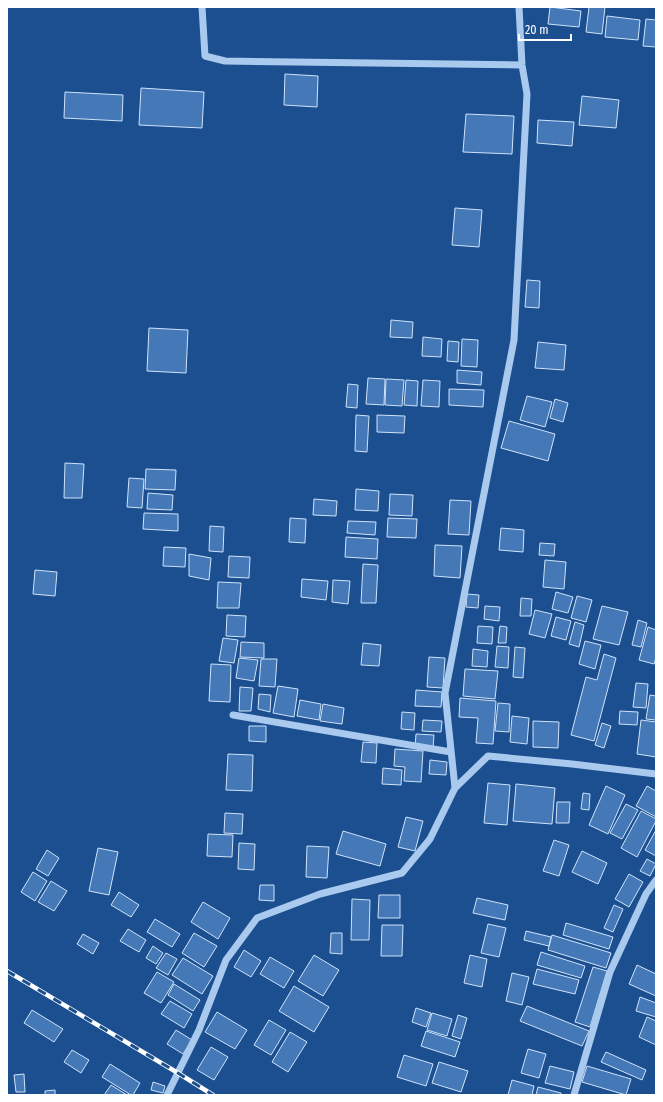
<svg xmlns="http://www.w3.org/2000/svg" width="663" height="1102" font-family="'Fira Sans Condensed',sans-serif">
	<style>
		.building { fill: #4478b7; stroke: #cfe3fa }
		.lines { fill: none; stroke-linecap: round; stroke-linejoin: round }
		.minor { stroke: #a9c9ee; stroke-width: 7 }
		.rail-casing { stroke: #fff; stroke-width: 4.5 }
		.rail { stroke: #1b4f8f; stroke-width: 3; stroke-dasharray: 9; stroke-linecap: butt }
	</style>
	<rect width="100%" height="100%" fill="#1b4f8f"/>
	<!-- building -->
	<path class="building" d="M550,7L581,11L579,27L548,24Z
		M589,7H605L602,34L586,32Z
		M607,16L640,20L638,40L605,37Z
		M646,19L656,20V47L643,46Z
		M285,74L318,76L317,107L284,105Z
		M141,88L204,92L202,128L139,125Z
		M65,92L123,95L122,121L64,118Z
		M582,96L619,100L616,128L579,125Z
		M466,114L514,116L512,154L463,152Z
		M538,120L574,122L572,146L537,143Z
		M455,208L482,210L479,247L452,245Z
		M527,280L540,281L539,308L525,307Z
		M391,320L413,322L412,338L390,337Z
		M149,328L188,330L186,373L147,371Z
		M423,337L442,339L441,357L422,356Z
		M462,339L478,340L477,367L461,366Z
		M448,341L459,342L458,362L447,361Z
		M538,342L566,345L564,370L535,368Z
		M457,370L482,372L481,385L457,383Z
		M368,378L385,379L384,405L366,404Z
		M386,379L404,380L402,406L385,405Z
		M406,380L418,381L417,406L404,405Z
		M423,380L440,381L439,407L421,406Z
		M348,384L358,385L357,408L346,407Z
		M449,389L484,390L483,407L449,405Z
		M527,396L552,402L545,427L520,420Z
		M555,399L568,403L563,422L550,418Z
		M356,415L369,416L367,452L355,451Z
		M377,415L405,416L404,433L377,432Z
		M509,421L555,434L548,461L501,448Z
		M65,463L84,464L82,498H64Z
		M146,469L176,470L175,490L145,489Z
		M129,478L144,479L142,508L127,507Z
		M356,489L379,491L378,511L355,510Z
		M148,493L173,495L172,510L147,509Z
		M390,494L413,495L412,516L389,515Z
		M314,499L337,501L336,516L313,515Z
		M450,500L471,501L469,535L448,534Z
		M144,513L178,514V531L143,529Z
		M290,518L306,519L305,543L289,542Z
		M388,518L417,519L416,538L387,537Z
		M348,521L376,522L375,535L347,533Z
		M210,526L224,527L223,552L209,551Z
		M501,528L524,530L523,552L499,550Z
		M346,537L378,539L377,559L345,557Z
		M540,543L555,544L554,556L539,555Z
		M435,545L462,546L460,578L434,576Z
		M164,547L186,548L185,567L163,566Z
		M189,554L211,558L209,580L189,576Z
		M229,556L250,557L249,578L228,577Z
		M545,560L566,562L564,589L543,587Z
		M363,564L378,565L376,603H361Z
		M35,570L57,572L55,596L33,594Z
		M302,579L328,581L326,600L301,597Z
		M333,580L350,581L348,604L332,602Z
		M218,582L241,583L239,608H217Z
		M556,592L573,597L568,613L552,609Z
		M467,594L479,595L478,608L466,607Z
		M577,596L592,600L586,622L571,618Z
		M521,598L532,599L531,616H520Z
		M485,606L500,607L499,621L484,619Z
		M602,606L628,612L619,645L593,639Z
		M535,610L552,614L545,638L529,634Z
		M227,615L246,616L245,637L226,636Z
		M556,617L571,621L566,640L551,636Z
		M638,620L647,623L641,647L632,645Z
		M575,622L584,625L579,647L569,644Z
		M478,626L493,627L492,644L477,643Z
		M500,626L507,627L506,643H498Z
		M648,627L656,630V658L654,664L639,660Z
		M223,638L238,640L234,663L219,661Z
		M585,641L601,645L595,669L579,664Z
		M241,642L264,643V658L240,657Z
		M363,643L381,645L379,666L361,665Z
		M497,646L509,647L508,668L495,667Z
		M515,647L525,648L523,678L513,677Z
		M473,649L488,651L487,667L472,666Z
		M604,654L616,658L594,741L571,735L586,677L597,680Z
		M429,657L445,658L443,688L427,687Z
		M239,658L258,660L254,681L236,678Z
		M261,659H277L275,687L259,686Z
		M211,664L231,665L230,702L209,701Z
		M465,669L498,671L495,699L463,696Z
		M636,683L648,684L646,708L633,707Z
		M278,686L298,689L294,717L273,713Z
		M240,687L253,688L251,711H239Z
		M416,690L442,692L441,707L415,706Z
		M259,694L271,695L270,712L258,709Z
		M650,695L656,696V720L646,719Z
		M460,698L496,701L493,744L476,743L478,718L459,717Z
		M300,700L321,704L319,720L297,716Z
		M498,703L510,704L509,732L495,731Z
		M323,704L344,708L342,724L320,721Z
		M620,711L638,712L637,725L619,724Z
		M402,712L415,713L414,730L401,729Z
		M512,716L529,718L527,744L510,742Z
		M423,720L442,721L441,732L422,731Z
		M641,720L656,722V757L637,754Z
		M533,721L559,722L558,748L533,747Z
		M602,723L611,726L604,748L595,745Z
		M249,726H266V742L249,741Z
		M416,734L434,735L433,748L415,747Z
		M363,742L377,743L376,763L361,762Z
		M395,749L423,751L421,782L404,781L405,767L394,766Z
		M228,754L253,755L252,791L226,790Z
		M430,760L447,762L446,775L429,774Z
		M383,768L402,770L401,785L382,784Z
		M488,783L510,785L507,825L484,823Z
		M516,784L555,788L552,824L513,821Z
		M606,786L625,795L608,834L589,825Z
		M647,786L656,791V817L636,806Z
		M583,793L590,794L589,810L581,809Z
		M557,802H570L569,823H556Z
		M626,804L638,810L622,839L610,833Z
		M641,811L656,819V821L637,857L621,848Z
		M225,813L243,814L242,834L224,833Z
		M406,817L423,821L415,851L398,847Z
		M656,830V856L645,850Z
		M343,831L386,844L380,866L336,854Z
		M208,834L233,835L232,857L207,856Z
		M554,840L569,845L559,876L543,871Z
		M239,843L255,844L254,870L238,869Z
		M307,846L329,847L327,878L306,877Z
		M98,848L118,852L109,895L89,891Z
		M47,850L59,858L48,876L36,869Z
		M582,851L607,863L598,884L572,872Z
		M647,859L656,864L650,876L640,871Z
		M33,872L47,881L35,901L21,892Z
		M629,874L643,882L629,907L615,899Z
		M51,881L67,891L54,911L38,902Z
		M260,885H274V901L259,900Z
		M119,892L139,905L131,917L111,905Z
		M379,895H400V918H378Z
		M477,898L508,905L505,920L473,913Z
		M352,899L370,900L369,940H351Z
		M203,902L230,918L218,939L191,922Z
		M614,905L623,909L613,932L604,928Z
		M155,919L180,934L172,947L147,932Z
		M566,923L613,937L609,949L563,935Z
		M488,924L506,928L499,957L481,953Z
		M382,925H403L402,956H381Z
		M128,929L146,940L139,952L120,941Z
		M526,931L551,937L549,946L524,940Z
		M194,933L217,946L204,967L182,953Z
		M331,933H342V954L330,953Z
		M83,934L99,943L93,954L77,944Z
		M552,935L611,953L606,968L548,950Z
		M153,946L163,953L156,964L146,958Z
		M244,950L261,961L251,977L234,967Z
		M541,952L585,966L581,978L537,965Z
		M166,953L177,959L168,975L156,968Z
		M314,955L339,970L323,996L298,981Z
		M470,955L487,959L482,987L464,983Z
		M270,957L294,971L284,988L260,974Z
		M183,958L213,976L202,994L172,975Z
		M637,965L656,974V996L629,984Z
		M593,967L607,971L590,1027L575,1022Z
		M537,969L579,980L575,994L533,984Z
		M157,972L174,982L161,1003L144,993Z
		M512,973L529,977L522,1005L506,1001Z
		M174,984L200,1000L193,1011L168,995Z
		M294,986L329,1007L314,1032L279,1011Z
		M640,997L656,1003V1017L636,1011Z
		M170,1001L192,1014L184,1028L161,1014Z
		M527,1006L589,1031L582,1046L520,1021Z
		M416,1008L431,1013L426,1027L412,1022Z
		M32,1010L63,1029L54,1042L24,1023Z
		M217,1012L247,1030L235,1049L205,1032Z
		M432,1013L452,1019L447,1036L427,1030Z
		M458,1015L467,1018L461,1039L452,1036Z
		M647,1017L656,1021V1045L639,1037Z
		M269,1020L286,1030L271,1055L254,1045Z
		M176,1030L192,1040L183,1054L167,1044Z
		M426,1031L460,1042L455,1057L421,1046Z
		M290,1032L307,1042L288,1072L272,1062Z
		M211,1047L228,1057L214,1080L197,1070Z
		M528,1049L546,1054L539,1078L521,1073Z
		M72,1050L89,1060L81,1073L64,1062Z
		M606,1052L646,1070L642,1080L601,1062Z
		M404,1055L433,1064L426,1086L397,1077Z
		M439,1062L468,1071L461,1092L432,1083Z
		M110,1064L140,1083L133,1095H131L102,1077Z
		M550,1066L574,1072L570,1089L545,1083Z
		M587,1066L631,1079L626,1095L582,1082Z
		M24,1074L25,1092H16L14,1075Z
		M512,1080L534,1086L532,1095H508Z
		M153,1082L165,1086L163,1093L151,1090Z
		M111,1085L127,1095H104Z
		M538,1087L561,1093V1095H536Z
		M55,1090V1095H45V1091Z"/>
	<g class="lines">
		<!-- minor -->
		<path class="minor" d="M202,7L205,56L225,61L522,65
			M233,715L451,752
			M455,788L445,693L514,340L527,94L522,65L519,7
			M167,1095L199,1030L226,960L257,918L320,894L402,873L430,839L455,788L488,756L572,764L656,774
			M574,1095L610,972L646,894L656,880"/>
		<!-- rail casing -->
		<g class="rail-casing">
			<path id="rail" d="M7,971L178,1073L213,1095"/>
		</g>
		<!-- rail -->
		<use href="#rail" class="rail"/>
	</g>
	<!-- border -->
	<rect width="663" height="1102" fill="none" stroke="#ffffff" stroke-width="16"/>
	<!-- scale -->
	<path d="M519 34v6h52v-6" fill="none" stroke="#ffffff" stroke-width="2"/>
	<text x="525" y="34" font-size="12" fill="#ffffff" stroke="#1b4f8f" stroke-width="3" paint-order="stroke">20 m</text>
</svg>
